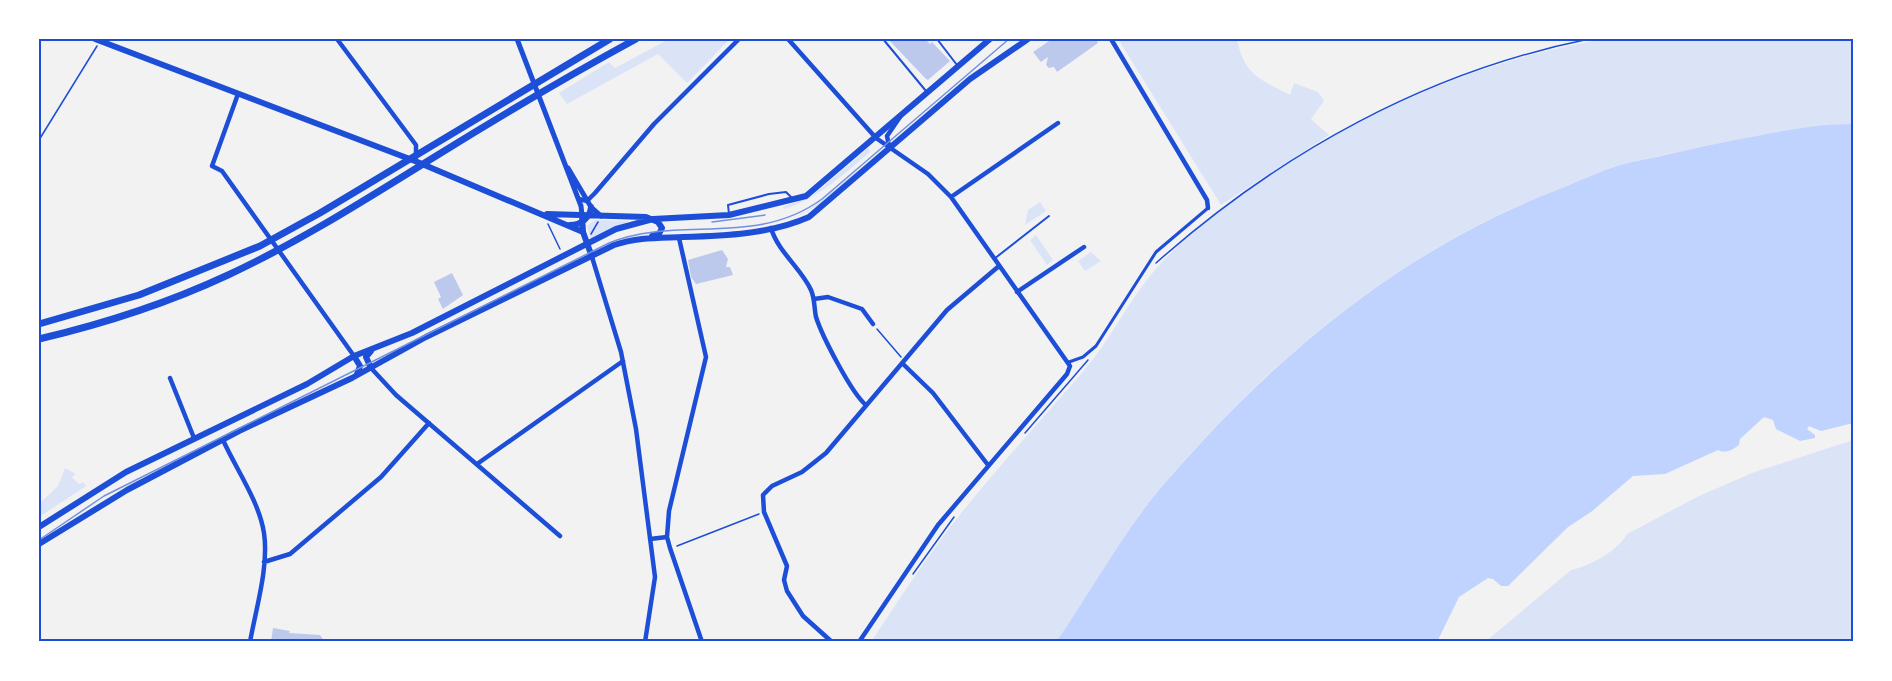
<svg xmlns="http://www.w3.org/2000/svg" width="1892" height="681" font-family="'Noto Sans',sans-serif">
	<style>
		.green { fill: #dbe4f7 }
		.water { fill: #bfd3fe }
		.building { fill: #bdc9ec }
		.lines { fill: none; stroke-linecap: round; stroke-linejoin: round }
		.path { stroke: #1d4ed8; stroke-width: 1.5 }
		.service { stroke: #1d4ed8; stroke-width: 2 }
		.pedestrian { stroke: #1d4ed8; stroke-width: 3 }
		.minor { stroke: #1d4ed8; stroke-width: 4.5 }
		.tertiary { stroke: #1d4ed8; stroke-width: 5 }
		.secondary { stroke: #1d4ed8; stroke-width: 6 }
		.trunk { stroke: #1d4ed8; stroke-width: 7 }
		.tram { stroke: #7290e2; stroke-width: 1.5 }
		.neatline { fill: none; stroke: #1d4ed8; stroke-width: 2 }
	</style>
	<rect width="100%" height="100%" fill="#f2f2f2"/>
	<!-- green -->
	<path class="green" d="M669,39H730L687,83L658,54L567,104L559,93L609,62L615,68Z
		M1118,39H1237C1244,75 1260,79 1290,95L1294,83L1318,92L1324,101L1311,119L1329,135L1221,205Z
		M1606,39H1853V124C1809,125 1767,134 1725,142C1694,148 1663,155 1632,162C1608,167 1585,179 1562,188C1405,247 1274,355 1166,482C1123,531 1093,589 1056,642H871C900,598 929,553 962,512C1000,465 1041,420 1081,374C1112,339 1130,296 1162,262C1186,236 1216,214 1245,193C1351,117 1477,59 1606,39Z
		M868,148L870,152C844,174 818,199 784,209L783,207L812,196Z
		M873,156L821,204L788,222L813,207Z
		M1040,202L1046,211L1025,225L1028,210Z
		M595,220L628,221V222L591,239L587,226Z
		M1036,235L1053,260L1047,265L1030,240Z
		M1091,252L1101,261L1085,271L1078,261Z
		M1853,440V642H1485L1571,570C1588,567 1619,550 1627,534L1699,496L1752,473Z
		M65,468L76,474L72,477L79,484L83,482L86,486L39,517V504L58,486Z"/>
	<!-- water -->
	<path class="water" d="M1853,124V423L1821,431L1809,426L1807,429L1815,435V438L1800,441L1776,429L1773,420L1764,417L1740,439L1739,445C1732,450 1726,454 1718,450L1665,474L1633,476L1591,512L1568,527L1508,586H1501L1493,579L1488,578L1459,597L1437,642H1056C1093,589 1123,531 1166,482C1276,354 1404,248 1562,188C1585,179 1608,167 1632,162C1663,156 1694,148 1725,142C1768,134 1809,124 1853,124Z"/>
	<!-- building -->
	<path class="building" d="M888,39H925L930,44L932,42L950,61L928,80L926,79Z
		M1052,39H1096L1098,43L1057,72L1054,67L1049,68L1046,65L1048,57L1041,62L1033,52Z
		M722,250L728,259L726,267H730L733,275L696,284L691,277L688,260Z
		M452,273L463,295L443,309L438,299L441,297L434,282Z
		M273,628L290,631L289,633L320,635L325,642H271Z"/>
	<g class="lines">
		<!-- path -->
		<path class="path" d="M39,140L97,46
			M548,224L560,249
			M591,234L598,222
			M1156,263C1280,153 1426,72 1589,39
			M877,329L901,357
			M1025,433L1088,360
			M677,546L759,514
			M913,574L954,517"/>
		<!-- service -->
		<path class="service" d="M883,39L926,91
			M937,39L957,65
			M729,214L728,205L769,194L786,192L792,198
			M994,259L1049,216"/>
		<!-- pedestrian -->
		<path class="pedestrian" d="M1069,362L1083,357L1096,346L1156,252L1208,208"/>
		<!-- minor -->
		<path class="minor" d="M337,39L416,145V157
			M788,39L876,138L928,174L951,197L1070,366L1067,374L938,525L859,642
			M1111,39L1207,200L1208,208
			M238,94L212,166L222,171L354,356
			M889,146L887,136L900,117
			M951,197L1058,123
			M579,199L587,201L595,193L654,124L739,39
			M771,228C778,252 801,268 811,290C815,299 814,308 816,317C822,336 852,394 866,405
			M679,238L706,357L669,511L667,537L670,548L702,642
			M592,257L621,352L636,429L655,577L645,642
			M1017,292L1084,247
			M814,299L828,297L862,309L873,324
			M902,363L933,393L988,465
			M371,368L396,395L560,536
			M170,378L194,438
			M223,440C236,469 259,501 264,533C269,567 256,608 250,642
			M477,464L623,361
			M650,539L667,537
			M264,562L290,554L381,477L429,423
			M832,642L803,616L787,591L784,580L787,566L764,512L763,495L772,486L802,472L826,453L947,310L999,266"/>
		<!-- tertiary -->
		<path class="tertiary" d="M517,39L581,206L582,215
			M568,168L591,207L601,216"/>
		<!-- secondary -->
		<path class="secondary" d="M95,39L415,161L583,232
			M547,214L646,217L658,222L662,228L659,234L652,236
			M582,215L583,232L592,257
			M570,225C581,225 590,218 591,207
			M371,351L366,357L371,368
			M354,356L360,366L357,374
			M39,527L126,472L307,384L354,356L412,333L616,229L653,219L729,215L806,196L990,39
			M39,544L127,490L239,431L352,378L426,337L614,245C637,237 659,238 683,237C724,236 771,234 809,217L970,79L1028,39"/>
		<!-- trunk -->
		<path class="trunk" d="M39,324L139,295L260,246L320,213L610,39
			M39,339C103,324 168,303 228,275C301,241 368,198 436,156C502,115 568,76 636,39"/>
		<!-- tram -->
		<path class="tram" d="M712,222L765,215
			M39,540L104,496L609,243C678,215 755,248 822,199L1009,39"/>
	</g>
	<!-- border -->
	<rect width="1892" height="681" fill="none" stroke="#ffffff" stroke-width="81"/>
	<rect x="40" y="40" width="1812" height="600" class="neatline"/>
</svg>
